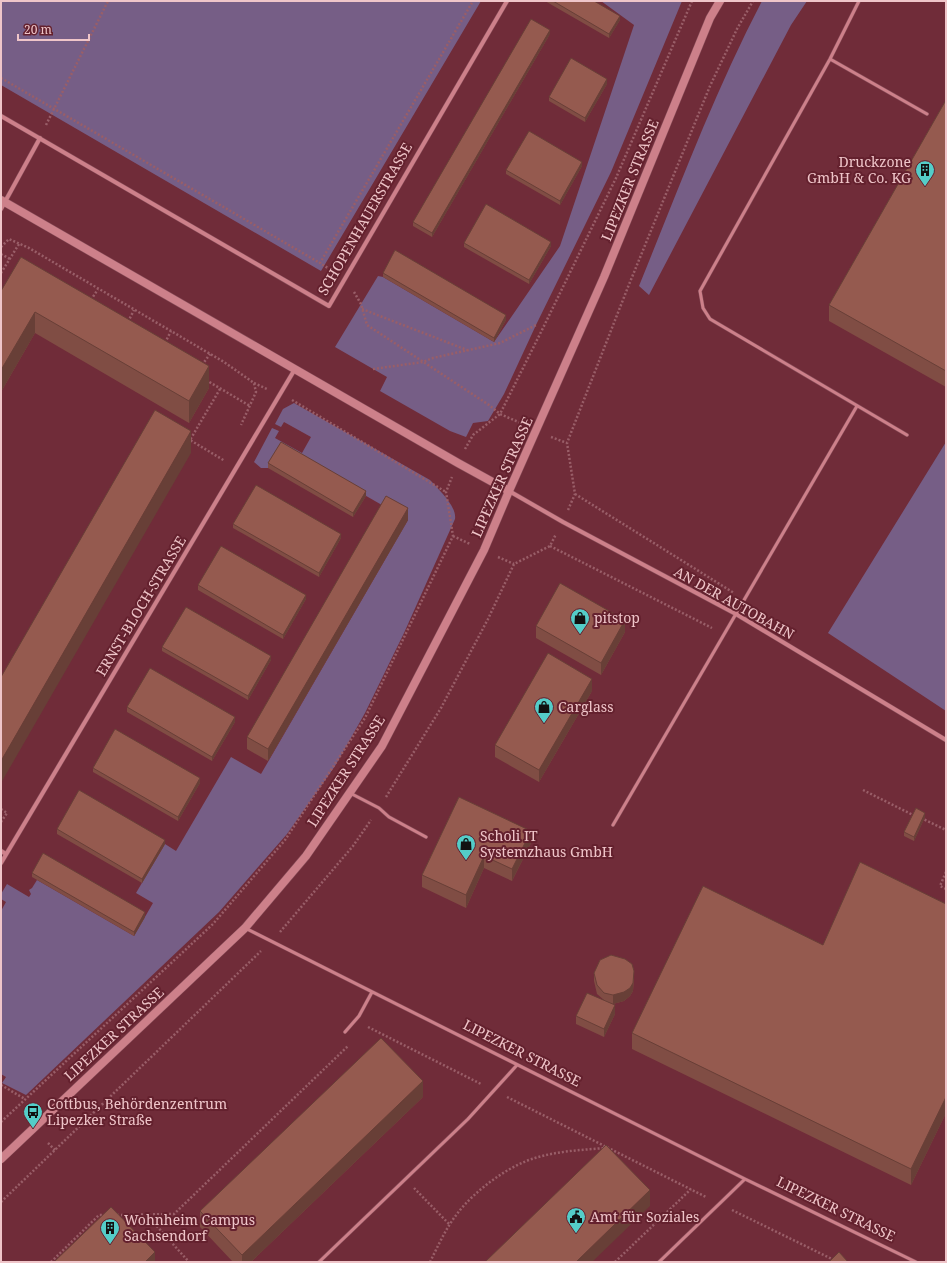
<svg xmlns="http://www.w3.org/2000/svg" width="947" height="1263" font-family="'Noto Serif',serif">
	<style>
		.green { fill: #765e86 }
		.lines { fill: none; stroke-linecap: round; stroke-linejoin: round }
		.lane-casing { stroke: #874d59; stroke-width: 4 }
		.street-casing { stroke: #874d59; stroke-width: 5 }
		.secondary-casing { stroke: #874d59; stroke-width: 9 }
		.path { stroke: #995e68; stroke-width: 2.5; stroke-dasharray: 2 2; stroke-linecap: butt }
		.lane { stroke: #cd808a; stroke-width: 3 }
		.street { stroke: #cd808a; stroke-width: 4 }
		.secondary { stroke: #cd808a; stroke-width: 8 }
		.wall { fill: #804d44 }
		.shaded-wall { fill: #683f37 }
		.building { fill: #955a4f; stroke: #683f37 }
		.labels { text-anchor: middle; stroke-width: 4; stroke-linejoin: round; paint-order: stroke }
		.poi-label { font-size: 14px; fill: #efc5c9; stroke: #64212e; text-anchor: start }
		.street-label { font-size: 14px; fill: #efc5c9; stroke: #64212e }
	</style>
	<rect width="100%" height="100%" fill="#702c39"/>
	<!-- green -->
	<path class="green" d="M1,1H481L321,271L1,85Z
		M601,1H682L611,172L536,325L504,394L488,421L473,423L466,437L450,431L380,391L387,377L335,347L378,276L383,277L494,342L560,246L634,25Z
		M762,1H807L791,25L649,295L639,286C678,190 714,93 762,1Z
		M294,403L430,480C438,489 457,506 455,519L404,633L365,713L335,766L287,834L219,912L26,1095L2,1083L6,1077L1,1074V911L6,902L1,899V894L7,884L29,897L31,894L29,890L32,888L37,880L134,936L153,903L136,893L165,844L176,851L231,757L261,774L408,520L281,447L268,468H261L254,462L272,428L279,431L275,438L302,453L311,437L284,422L281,427L275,424L283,409Z
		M946,442V711L828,633Z"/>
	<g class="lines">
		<!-- lane casing -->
		<g class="lane-casing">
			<path id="lane" d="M859,1L830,59L700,291L703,308L710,319L907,435
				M830,59L927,114
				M350,793L379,808L389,817L426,837
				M613,825L857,406
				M245,928L745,1179L916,1262
				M345,1032L359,1016L372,992
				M319,1262L468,1119L517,1065
				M659,1262L745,1179"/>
		</g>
		<!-- street casing -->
		<g class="street-casing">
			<path id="street" d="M1,116L329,306L507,1
				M1,209L40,138
				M509,491L563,522L736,614L946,740
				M1,851L6,854
				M1,863L295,369"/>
		</g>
		<!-- secondary casing -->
		<g class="secondary-casing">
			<path id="secondary" d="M1,200L458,463L509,491
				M1,1159L245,928L306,856L382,746L484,550L509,491L604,277L710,18L720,1"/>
		</g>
		<!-- path -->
		<path class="path" d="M1,78L320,263
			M46,125L108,1
			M1,247L9,239L29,248L224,362L254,383L256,392L241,425
			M1,254L10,259
			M334,272L320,263L473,1
			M1,273L19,244
			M354,292L361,304L367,325L489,405L500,414L523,424
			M91,300L98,289
			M362,309L467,350
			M128,322L134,310
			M165,343L171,331
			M202,365L210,354
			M373,369L423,362L433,358L500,343L536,325
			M206,380L250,406
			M254,383L267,389
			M220,389L190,440L225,461
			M292,400L446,492
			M551,437L567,443
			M465,449L473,435L500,414L543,328L616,178L692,1
			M575,494L734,593
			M568,510L575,494L567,443L628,287L710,86L737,29L753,1
			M453,536L470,544
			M550,546L712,628
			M498,557L514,564
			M863,790L915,816
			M386,797L441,708L488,619L514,564L550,546L556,534
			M1,809L7,813L1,822
			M921,818L946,830
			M946,872L940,886L946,889
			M280,932L353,846L371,820
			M368,1027L481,1084
			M1,1085L25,1099
			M507,1097L706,1197
			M1,1122L213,924L285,840L365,718L453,536L446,492L452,477
			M48,1143L55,1150
			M414,1188L450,1225
			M1,1202L261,951
			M732,1210L838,1262
			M146,1214L189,1262
			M117,1215L174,1214L348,1046
			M51,1262L99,1215H104
			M430,1262C438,1246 446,1228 457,1214C474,1191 508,1166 535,1158C558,1151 581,1150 605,1148
			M615,1262L691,1189"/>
		<!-- lane -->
		<use href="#lane" class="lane"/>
		<!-- street -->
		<use href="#street" class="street"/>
		<!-- secondary -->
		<use href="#secondary" class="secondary"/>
	</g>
	<!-- wall -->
	<path class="wall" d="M545,1H594L620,20L609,38Z
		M550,34L432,237L413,226V222Z
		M607,84L585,122L549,101V97Z
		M946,100V387L829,321V305Z
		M582,166L560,205L506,174V170Z
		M464,243L551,246L529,284L464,247Z
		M383,273L506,320L494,342L383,277Z
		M1,291L209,388L189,423L35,333L1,392Z
		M268,463L366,496L353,517L268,468Z
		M408,520L268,761L247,749V737Z
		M233,524L341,538L319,577L233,528Z
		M198,585L306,599L283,639L198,590Z
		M536,626L625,632L601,675L536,638Z
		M162,647L271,660L248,700L162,651Z
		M592,691L539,782L495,757V745Z
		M127,707L235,722L212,761L127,712Z
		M93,768L200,783L178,821L93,772Z
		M459,797L531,843L512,881L484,868L466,908L422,887V875Z
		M925,817L914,841L904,836V832Z
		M57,829L165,844L142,883L57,834Z
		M32,873L145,917L134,936L32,877Z
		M946,904V1113L911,1185L632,1049V1033L823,945Z
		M594,973L634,979L633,991L630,996L624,1001L613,1004L607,1002L615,1014L604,1037L576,1024V1016L604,1000L597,994L594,981Z
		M423,1097L251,1262H233L200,1227V1211Z"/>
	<!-- shaded-wall -->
	<path class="shaded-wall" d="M620,16V20L609,38V34Z
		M550,30V34L432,237V233Z
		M607,79V84L585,122V118Z
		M582,162V166L560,205V201Z
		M551,242V246L529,284V280Z
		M35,312V333L1,392V370Z
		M506,315V320L494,342V338Z
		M209,366V388L189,423V401Z
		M191,431V453L1,783V761Z
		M366,491V496L353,517V513Z
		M408,508V520L268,761V749Z
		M341,534V538L319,577V573Z
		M306,595V599L283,639V635Z
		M625,620V632L601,675V663Z
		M271,656V660L248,700V696Z
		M592,679V691L539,782V770Z
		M235,717V722L212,761V757Z
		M200,778V783L178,821V817Z
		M925,813V817L914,841V837Z
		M531,831V843L512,881V869Z
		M165,840V844L142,883V879Z
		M484,856V868L466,908V895Z
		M145,912V917L134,936V932Z
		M634,971L633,991L630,996L624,1001L613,1004V995Z
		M615,1005V1014L604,1037V1029Z
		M423,1081V1097L251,1262H242V1255Z
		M946,1097V1113L911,1185V1169Z
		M650,1190V1206L592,1262H576Z
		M155,1252V1262H145Z"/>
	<!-- building -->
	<path class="building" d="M553,1H594L620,16L609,34Z
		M531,19L550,30L432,233L413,222Z
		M571,58L607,79L585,118L549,97Z
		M946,100V371L829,305Z
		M529,131L582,162L560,201L506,170Z
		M486,204L551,242L529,280L464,243Z
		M395,250L506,315L494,338L383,273Z
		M21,257L209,366L189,401L35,312L1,370V291Z
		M155,410L191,431L1,761V677Z
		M281,442L366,491L353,513L268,463Z
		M256,485L341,534L319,573L233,524Z
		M386,496L408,508L268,749L247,737Z
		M221,546L306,595L283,635L198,585Z
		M560,583L625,620L601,663L536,626Z
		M186,607L271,656L248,696L162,647Z
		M548,653L592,679L539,770L495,745Z
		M150,668L235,717L212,757L127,707Z
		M115,729L200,778L178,817L93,768Z
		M79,790L165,840L142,879L57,829Z
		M459,797L531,831L512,869L484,856L466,895L422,875Z
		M916,808L925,813L914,837L904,832Z
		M43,853L145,912L134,932L32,873Z
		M860,862L946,904V1097L911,1169L632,1033L703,886L823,945Z
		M611,955L625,959L632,964L634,971L633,983L630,988L624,992L613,995L604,993L597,985L594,973L600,960Z
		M587,993L615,1005L604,1029L576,1016Z
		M381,1038L423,1081L242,1255L200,1211Z
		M606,1145L650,1190L576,1262H485Z
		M111,1207L155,1252L145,1262H54Z
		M839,1252L848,1262H829Z"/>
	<!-- icons -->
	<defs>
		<g id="building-pin" transform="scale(1)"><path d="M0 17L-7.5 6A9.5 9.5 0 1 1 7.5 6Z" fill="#54cdc8" stroke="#64212e"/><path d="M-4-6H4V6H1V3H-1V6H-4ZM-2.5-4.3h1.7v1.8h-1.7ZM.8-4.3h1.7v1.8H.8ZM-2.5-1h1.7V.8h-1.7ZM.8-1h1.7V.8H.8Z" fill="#111"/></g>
		<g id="shop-pin" transform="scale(1)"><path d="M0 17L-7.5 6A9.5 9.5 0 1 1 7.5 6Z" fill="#54cdc8" stroke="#64212e"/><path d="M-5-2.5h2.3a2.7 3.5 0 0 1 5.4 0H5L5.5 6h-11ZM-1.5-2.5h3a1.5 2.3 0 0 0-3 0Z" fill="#111"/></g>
		<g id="bus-pin" transform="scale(1)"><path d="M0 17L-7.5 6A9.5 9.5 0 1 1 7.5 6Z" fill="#54cdc8" stroke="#64212e"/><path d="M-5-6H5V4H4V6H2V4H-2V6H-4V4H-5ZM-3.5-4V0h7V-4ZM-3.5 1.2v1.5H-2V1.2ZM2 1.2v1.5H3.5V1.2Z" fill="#111"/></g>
		<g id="civic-pin" transform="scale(1)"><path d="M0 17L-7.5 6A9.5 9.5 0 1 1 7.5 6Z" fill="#54cdc8" stroke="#64212e"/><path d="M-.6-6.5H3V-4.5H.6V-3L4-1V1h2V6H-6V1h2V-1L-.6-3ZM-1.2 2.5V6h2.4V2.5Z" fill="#111"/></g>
	</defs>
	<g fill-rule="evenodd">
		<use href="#building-pin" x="925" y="170"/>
		<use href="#shop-pin" x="580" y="618"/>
		<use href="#shop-pin" x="544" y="707"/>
		<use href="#shop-pin" x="466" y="844"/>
		<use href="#bus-pin" x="33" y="1112"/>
		<use href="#civic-pin" x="576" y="1217"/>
		<use href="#building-pin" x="110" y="1228"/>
	</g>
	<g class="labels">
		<!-- poi labels -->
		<g class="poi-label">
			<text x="911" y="167" text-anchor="end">Druckzone<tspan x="911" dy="16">GmbH &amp; Co. KG</tspan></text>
			<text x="594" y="623">pitstop</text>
			<text x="558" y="712">Carglass</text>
			<text x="480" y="841">Scholi IT<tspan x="480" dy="16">Systemzhaus GmbH</tspan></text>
			<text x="47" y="1109">Cottbus, Behördenzentrum<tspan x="47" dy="16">Lipezker Straße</tspan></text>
			<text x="590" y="1222">Amt für Soziales</text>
			<text x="124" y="1225">Wohnheim Campus<tspan x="124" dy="16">Sachsendorf</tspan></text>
		</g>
		<!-- street labels -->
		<g class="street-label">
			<text transform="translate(630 180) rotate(-68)" y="5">LIPEZKER STRASSE</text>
			<text transform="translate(365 219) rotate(-60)" y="5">SCHOPENHAUERSTRASSE</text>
			<text transform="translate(502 477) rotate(-66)" y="5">LIPEZKER STRASSE</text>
			<text transform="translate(734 603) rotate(29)" y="5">AN DER AUTOBAHN</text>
			<text transform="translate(141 606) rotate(-59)" y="5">ERNST-BLOCH-STRASSE</text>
			<text transform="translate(346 771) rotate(-57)" y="5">LIPEZKER STRASSE</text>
			<text transform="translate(114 1034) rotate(-43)" y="5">LIPEZKER STRASSE</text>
			<text transform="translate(522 1053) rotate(27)" y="5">LIPEZKER STRASSE</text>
			<text transform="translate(836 1209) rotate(26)" y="5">LIPEZKER STRASSE</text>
		</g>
	</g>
	<!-- border -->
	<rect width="947" height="1263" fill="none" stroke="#efc5c9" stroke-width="4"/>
	<!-- scale -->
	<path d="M18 34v6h71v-6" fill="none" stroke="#efc5c9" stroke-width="2"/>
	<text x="24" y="34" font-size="12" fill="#efc5c9" stroke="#64212e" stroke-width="3" paint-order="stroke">20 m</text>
</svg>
